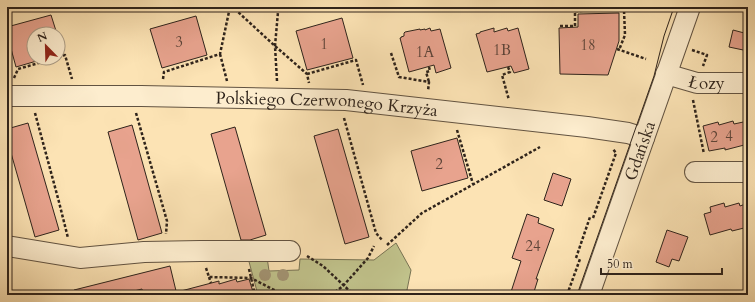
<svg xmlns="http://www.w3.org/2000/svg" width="755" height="302" font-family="Cardo,serif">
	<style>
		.green { fill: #c1c38c; stroke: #787354 }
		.building { fill: #e8a38e; stroke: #2e231b }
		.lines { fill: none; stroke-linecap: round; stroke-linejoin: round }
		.minor-casing { stroke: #625341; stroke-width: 22 }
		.path { stroke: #2e231b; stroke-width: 2.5; stroke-dasharray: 3 2; stroke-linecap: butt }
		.minor { stroke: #fdedce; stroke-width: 20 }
		.tram { stroke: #2e231b; stroke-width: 1 }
		.tree { fill: #a39473 }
		.labels { text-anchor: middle; stroke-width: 3; stroke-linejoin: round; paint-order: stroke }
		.number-label { font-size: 15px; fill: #5c4338 }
		.street-label { font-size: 17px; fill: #2e231b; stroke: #fdedce }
	</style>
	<rect width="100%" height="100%" fill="#fce3b4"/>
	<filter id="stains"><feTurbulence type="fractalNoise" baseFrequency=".005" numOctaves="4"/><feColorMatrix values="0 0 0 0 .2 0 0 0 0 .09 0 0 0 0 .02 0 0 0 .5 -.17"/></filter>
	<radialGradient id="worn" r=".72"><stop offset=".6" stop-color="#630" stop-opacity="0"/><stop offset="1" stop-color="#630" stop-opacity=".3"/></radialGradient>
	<!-- green -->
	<path class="green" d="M396,243L411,270L406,295H258L248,258L267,257L269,271L299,270L300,259L374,260Z"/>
	<!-- building -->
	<path class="building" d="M619,13V41L608,75L560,74L559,28L578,27V14Z
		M51,15L57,34H34V58H47L16,67L7,34V27Z
		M196,16L207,55L162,68L150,29Z
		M342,18L353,58L307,70L296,31Z
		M430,28L431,31L440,29L451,68L436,73L434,65L409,72L400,38H401V37L404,36V33L405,32L420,29V30L425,29V30Z
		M494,28V32L507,28L508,31L518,28L529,69L514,73L511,66L487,72L476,34L480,33V32Z
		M733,30L748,34V51L729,47Z
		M58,39L62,54L58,55Z
		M733,121L734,124L748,121V144L725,150V148L709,151L703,126L718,122L719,125Z
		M28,123L59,230L35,237L7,139V129Z
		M132,125L162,233L138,240L108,132Z
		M235,127L266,235L250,240H241L211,134Z
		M338,129L369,237L345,244L314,136Z
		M457,138L468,178L422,191L411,151Z
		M553,173L571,179L562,206L544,200Z
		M724,203L725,207L739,203L740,206L748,203V227L732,231L731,229L710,235L704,214L711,212L710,207Z
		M527,214L539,218L538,223L554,229L536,279H538L533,295H510L521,261L512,258Z
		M667,230L688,237L679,261L672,259L669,267L656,262Z
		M170,266L177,295H143L142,289L118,295H75L74,290Z
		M236,279L237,282L249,279L254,295H182L181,291L219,281V284Z"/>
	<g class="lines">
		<!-- minor casing -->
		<g class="minor-casing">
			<g id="minor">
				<path id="s1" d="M666,74L697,83H748"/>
				<path id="s2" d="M7,96H141L346,100L587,127L628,133L644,138"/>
				<path d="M695,172H748"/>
				<path d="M7,246L80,258L144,252L200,251H290"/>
				<path id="s3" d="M589,295L690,7"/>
			</g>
		</g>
		<!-- path -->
		<path class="path" d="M230,7L238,12L275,46L307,74L309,83
			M579,7V11
			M560,26H575V11L624,10L625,35L619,50
			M617,49L646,59
			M692,50L707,55L703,66
			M391,53L399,77L429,82L428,91
			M220,54L227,81
			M58,57L65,55L72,79
			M429,67L430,71L426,72L429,82
			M508,67L510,72L502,75L509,100
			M307,74L356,60L363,85
			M14,78L18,69L56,58
			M163,79L164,72L220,54L230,7
			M277,81L275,46L278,12
			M693,100L704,154
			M35,113L59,202L68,238
			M136,113L167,221L166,234
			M344,118L376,233L382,240
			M457,130L473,184
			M593,218L616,153L613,149
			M387,245L422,213L540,147
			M307,256L323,266L354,295
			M576,258L590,217
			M206,268L209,277L251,278L276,291L289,295
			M249,269L255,295
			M209,277L211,283
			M331,295L343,286L368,258L374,246
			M567,295L580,259"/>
		<!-- minor -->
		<use href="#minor" class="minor"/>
		<!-- tram -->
		<path class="tram" d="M577,295L654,76L664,36L674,7"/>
	</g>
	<!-- trees -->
	<g class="tree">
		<circle cx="265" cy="275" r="6"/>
		<circle cx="283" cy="275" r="6"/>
	</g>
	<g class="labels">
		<!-- number labels -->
		<g class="number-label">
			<text x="179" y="47">3</text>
			<text x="324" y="49">1</text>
			<text x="588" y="50">18</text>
			<text x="502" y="55">1B</text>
			<text x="425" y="57">1A</text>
			<text x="729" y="141">4</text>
			<text x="714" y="142">2</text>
			<text x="439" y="169">2</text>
			<text x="533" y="251">24</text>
		</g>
		<!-- street labels -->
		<g class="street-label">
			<text dy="6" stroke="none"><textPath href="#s1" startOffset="42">Łozy</textPath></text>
			<text dy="6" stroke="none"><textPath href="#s2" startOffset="320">Polskiego Czerwonego Krzyża</textPath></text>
			<text dy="6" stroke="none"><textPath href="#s3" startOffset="153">Gdańska</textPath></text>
		</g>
	</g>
	<!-- margin -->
	<rect width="755" height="302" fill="none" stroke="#fce3b4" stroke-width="24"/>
	<rect x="8" y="8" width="739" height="286" fill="none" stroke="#2e231b" stroke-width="2"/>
	<rect x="12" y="12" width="731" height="278" fill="none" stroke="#2e231b"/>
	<!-- north arrow -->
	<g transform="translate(46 46) rotate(337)"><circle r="19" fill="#fdedce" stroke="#aa9c86"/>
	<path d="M0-3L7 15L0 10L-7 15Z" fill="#8f2418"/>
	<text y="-6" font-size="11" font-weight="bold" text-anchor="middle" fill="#2e231b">N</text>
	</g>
	<!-- scale -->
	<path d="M601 268v6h121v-6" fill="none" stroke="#2e231b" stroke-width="2"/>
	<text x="607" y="268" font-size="12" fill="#2e231b" stroke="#fdedce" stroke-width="3" paint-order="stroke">50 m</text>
	<rect width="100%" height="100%" filter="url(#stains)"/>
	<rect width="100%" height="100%" fill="url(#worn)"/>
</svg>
